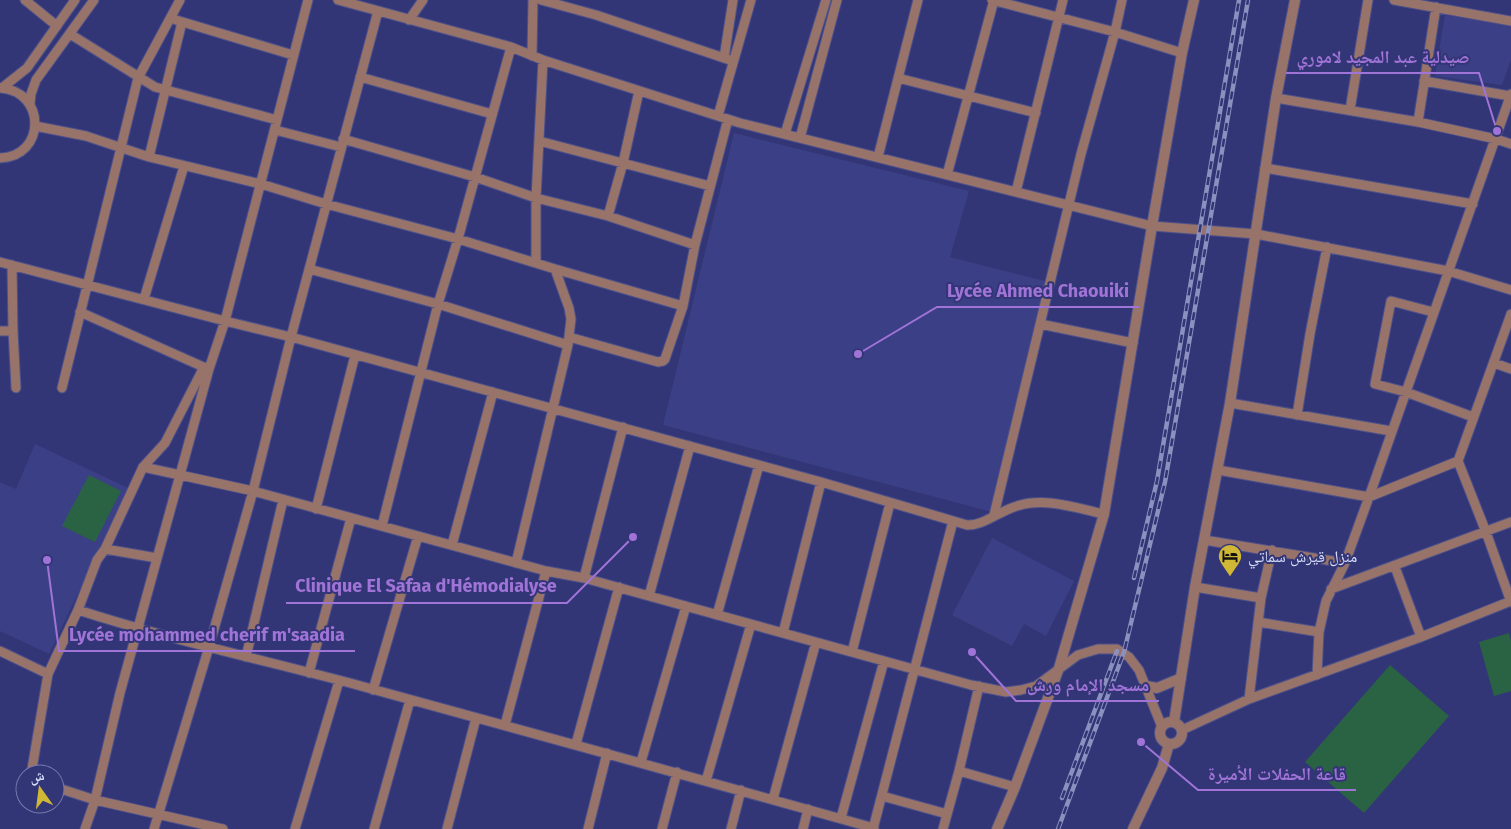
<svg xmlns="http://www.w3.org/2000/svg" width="1511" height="829" font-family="'Fira Sans','Noto Naskh Arabic',sans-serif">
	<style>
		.built { fill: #3b3f85 }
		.green { fill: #2a6344 }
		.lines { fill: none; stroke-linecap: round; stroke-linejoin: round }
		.minor-casing { stroke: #4d518b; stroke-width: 11 }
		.tertiary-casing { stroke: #4d518b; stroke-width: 12 }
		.minor { stroke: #977369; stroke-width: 9 }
		.tertiary { stroke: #977369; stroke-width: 10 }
		.rail-casing { stroke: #8c90bf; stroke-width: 4.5 }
		.rail { stroke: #333676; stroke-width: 2.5; stroke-dasharray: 8; stroke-linecap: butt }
		.labels { text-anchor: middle; stroke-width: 4; stroke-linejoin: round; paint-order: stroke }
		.poi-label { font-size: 16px; fill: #d7ddfc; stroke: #333676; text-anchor: start }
		.leader { fill: none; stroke: #a073d7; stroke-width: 2 }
		.callout-dot { fill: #a073d7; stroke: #333676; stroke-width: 2 }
		.callout-label { font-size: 18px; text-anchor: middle; font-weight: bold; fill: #a073d7; stroke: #333676; stroke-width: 4; stroke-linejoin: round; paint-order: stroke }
	</style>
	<rect width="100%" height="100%" fill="#333676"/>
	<!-- built -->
	<path class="built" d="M1445,15L1511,26V60L1502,85L1435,76Z
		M734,133L969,191L950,257L1053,283L996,513L663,425Z
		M35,444L128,488L49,654L0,631V482L16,489Z
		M992,538L1074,581L1046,636L1024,624L1012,646L952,615Z"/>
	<!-- green -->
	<path class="green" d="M89,475L121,491L95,542L62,526Z
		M1509,633L1511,641V691L1494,696L1479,642Z
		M1390,665L1449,716L1364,813L1305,762Z"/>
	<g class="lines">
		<!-- minor casing -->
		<g class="minor-casing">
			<path id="minor" d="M25,0L57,26
				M338,0L511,47L543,60L740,123L1152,226L1256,234L1448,271L1511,290
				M541,0L596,15L733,61
				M992,0L1115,32L1182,53
				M1394,0L1511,21
				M176,20L293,55
				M409,20L423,0
				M70,34L155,87L277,120
				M532,56L533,0
				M724,58L733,0
				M360,77L492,114
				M898,78L1036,113
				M1424,81L1510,96
				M2,88L27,68L75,0
				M1276,98L1418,122L1496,139L1511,144
				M30,104L31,94L36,80L94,0
				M1350,110L1368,0
				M718,116L751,0
				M1418,122L1436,7
				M35,126L86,136L149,157L261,184L326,204L458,239L555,269L683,306
				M275,130L341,147
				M785,134L826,0
				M800,138L837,0
				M343,139L475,177L536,198L608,216L695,245
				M539,141L710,186
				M149,157L182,22
				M878,157L918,0
				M0,158C46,157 47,91 0,88
				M1265,168L1473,204
				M947,175L994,0
				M1016,192L1063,0
				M608,216L623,163L639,91
				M0,262L225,321L308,0
				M536,263V198L543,60
				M12,265L13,331L16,388
				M309,269L438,304L568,345
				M144,299L184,166
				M80,312L208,369
				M1433,312L1391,301L1375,384L1406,392L1473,417
				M1511,314L1458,461L1486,532L1511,602
				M1040,324L1133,343
				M0,331H13
				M569,337L658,362L663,361L665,359L683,306L695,245L728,119
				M1494,363L1511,369
				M62,388L138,78L180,0
				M1230,403L1391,431
				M1297,415L1310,334L1327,247
				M623,427L584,578L971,685L1006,692L1021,690L1036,686L1078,655L1098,649H1117L1129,657L1139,670L1162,727
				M143,467L180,475L209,369L225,321L291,337L378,11
				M1218,470L1369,497L1458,461
				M316,509L355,355
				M994,515L1081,154L1115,32L1122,0
				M382,526L438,304L458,239L511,47
				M1204,540L1345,563
				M452,545L493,392
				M105,549L157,558
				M516,563L568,345L571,319L569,308L555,269
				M1395,567L1421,637
				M546,571L584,578
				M1195,587L1261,598L1249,699
				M1331,589L1511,522
				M649,596L690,446
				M1261,598L1272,550
				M78,610L97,560L105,549L143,467L165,443L204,367
				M717,615L759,465
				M1258,622L1319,632
				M783,633L821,482
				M0,651L48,674
				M852,652L890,503
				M246,657L283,500
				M309,673L351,518
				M1317,675L1319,632L1326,601L1345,563L1369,497L1511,94
				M373,690L418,536
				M1182,730L1249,699L1421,637L1511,601
				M576,744L619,587
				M641,762L686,606
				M959,771L1015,787
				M32,774V769L48,674L78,610C168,639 259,659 350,683C525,731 699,779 874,828
				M706,781L751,624
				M55,787L95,800L223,829
				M882,796L947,814
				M773,799L816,642
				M841,818L884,661
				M85,829L95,800L120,693L180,475L253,491L546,571L505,725
				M154,829L209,647L253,491L291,337L821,482L967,525C983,526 999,511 1017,506C1045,497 1076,508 1104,514
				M295,829L339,681
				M374,829L410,700
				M447,829L476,718
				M588,829L607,753
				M662,829L677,772
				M731,829L741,790
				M803,829L808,809
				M873,829L953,521
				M943,829L959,771L979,686"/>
		</g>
		<!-- tertiary casing -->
		<g class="tertiary-casing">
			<path id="tertiary" d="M1146,686L1157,688L1181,678
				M1160 733a11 11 0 1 1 22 0a11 11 0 1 1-22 0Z
				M1174,722L1195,587L1230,403L1276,98L1295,0
				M997,829L1015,787L1059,668L1104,514L1152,226L1182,53L1194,0
				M1133,829L1162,768L1169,744"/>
		</g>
		<!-- minor -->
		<use href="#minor" class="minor"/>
		<!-- tertiary -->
		<use href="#tertiary" class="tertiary"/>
		<!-- rail casing -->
		<g class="rail-casing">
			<path id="rail" d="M1134,578L1157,481L1239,0
				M1062,798L1117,651
				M1058,829L1124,652L1165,482L1248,0"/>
		</g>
		<!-- rail -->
		<use href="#rail" class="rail"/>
	</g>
	<!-- icons -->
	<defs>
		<g id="hotel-pin" transform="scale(1.25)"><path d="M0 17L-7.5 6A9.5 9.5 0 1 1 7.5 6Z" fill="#d1b736" stroke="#333676"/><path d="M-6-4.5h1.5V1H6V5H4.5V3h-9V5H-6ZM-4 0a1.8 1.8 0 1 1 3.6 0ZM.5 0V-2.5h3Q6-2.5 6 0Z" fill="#111"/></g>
	</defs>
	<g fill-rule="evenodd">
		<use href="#hotel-pin" x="1230" y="556"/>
	</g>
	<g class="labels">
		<!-- poi labels -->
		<g class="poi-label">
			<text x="1248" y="562">منزل قيرش سماتي</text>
		</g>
	</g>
	<!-- callouts -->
	<path class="leader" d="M1497 131L1479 73H1286M858 354L937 307H1139M633 537L567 603H286M47 560L59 651H355M972 652L1016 701H1159M1141 742L1198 790H1356"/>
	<g class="callout-dot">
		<circle cx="1497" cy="131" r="5"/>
		<circle cx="858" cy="354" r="5"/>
		<circle cx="633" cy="537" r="5"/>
		<circle cx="47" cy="560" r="5"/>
		<circle cx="972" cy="652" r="5"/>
		<circle cx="1141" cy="742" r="5"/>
	</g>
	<g class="callout-label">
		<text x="1383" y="63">صيدلية عبد المجيد لاموري</text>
		<text x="1038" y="297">Lycée Ahmed Chaouiki</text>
		<text x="426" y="592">Clinique El Safaa d'Hémodialyse</text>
		<text x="207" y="641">Lycée mohammed cherif m'saadia</text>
		<text x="1088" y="691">مسجد الإمام ورش</text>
		<text x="1277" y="780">قاعة الحفلات الأميرة</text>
	</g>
	<!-- north arrow -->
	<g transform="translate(40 789) rotate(346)"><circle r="24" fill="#333676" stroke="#7579ac"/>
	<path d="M0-4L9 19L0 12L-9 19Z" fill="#d1b736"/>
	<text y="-8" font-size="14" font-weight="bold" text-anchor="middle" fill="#d7ddfc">ش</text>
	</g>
</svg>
